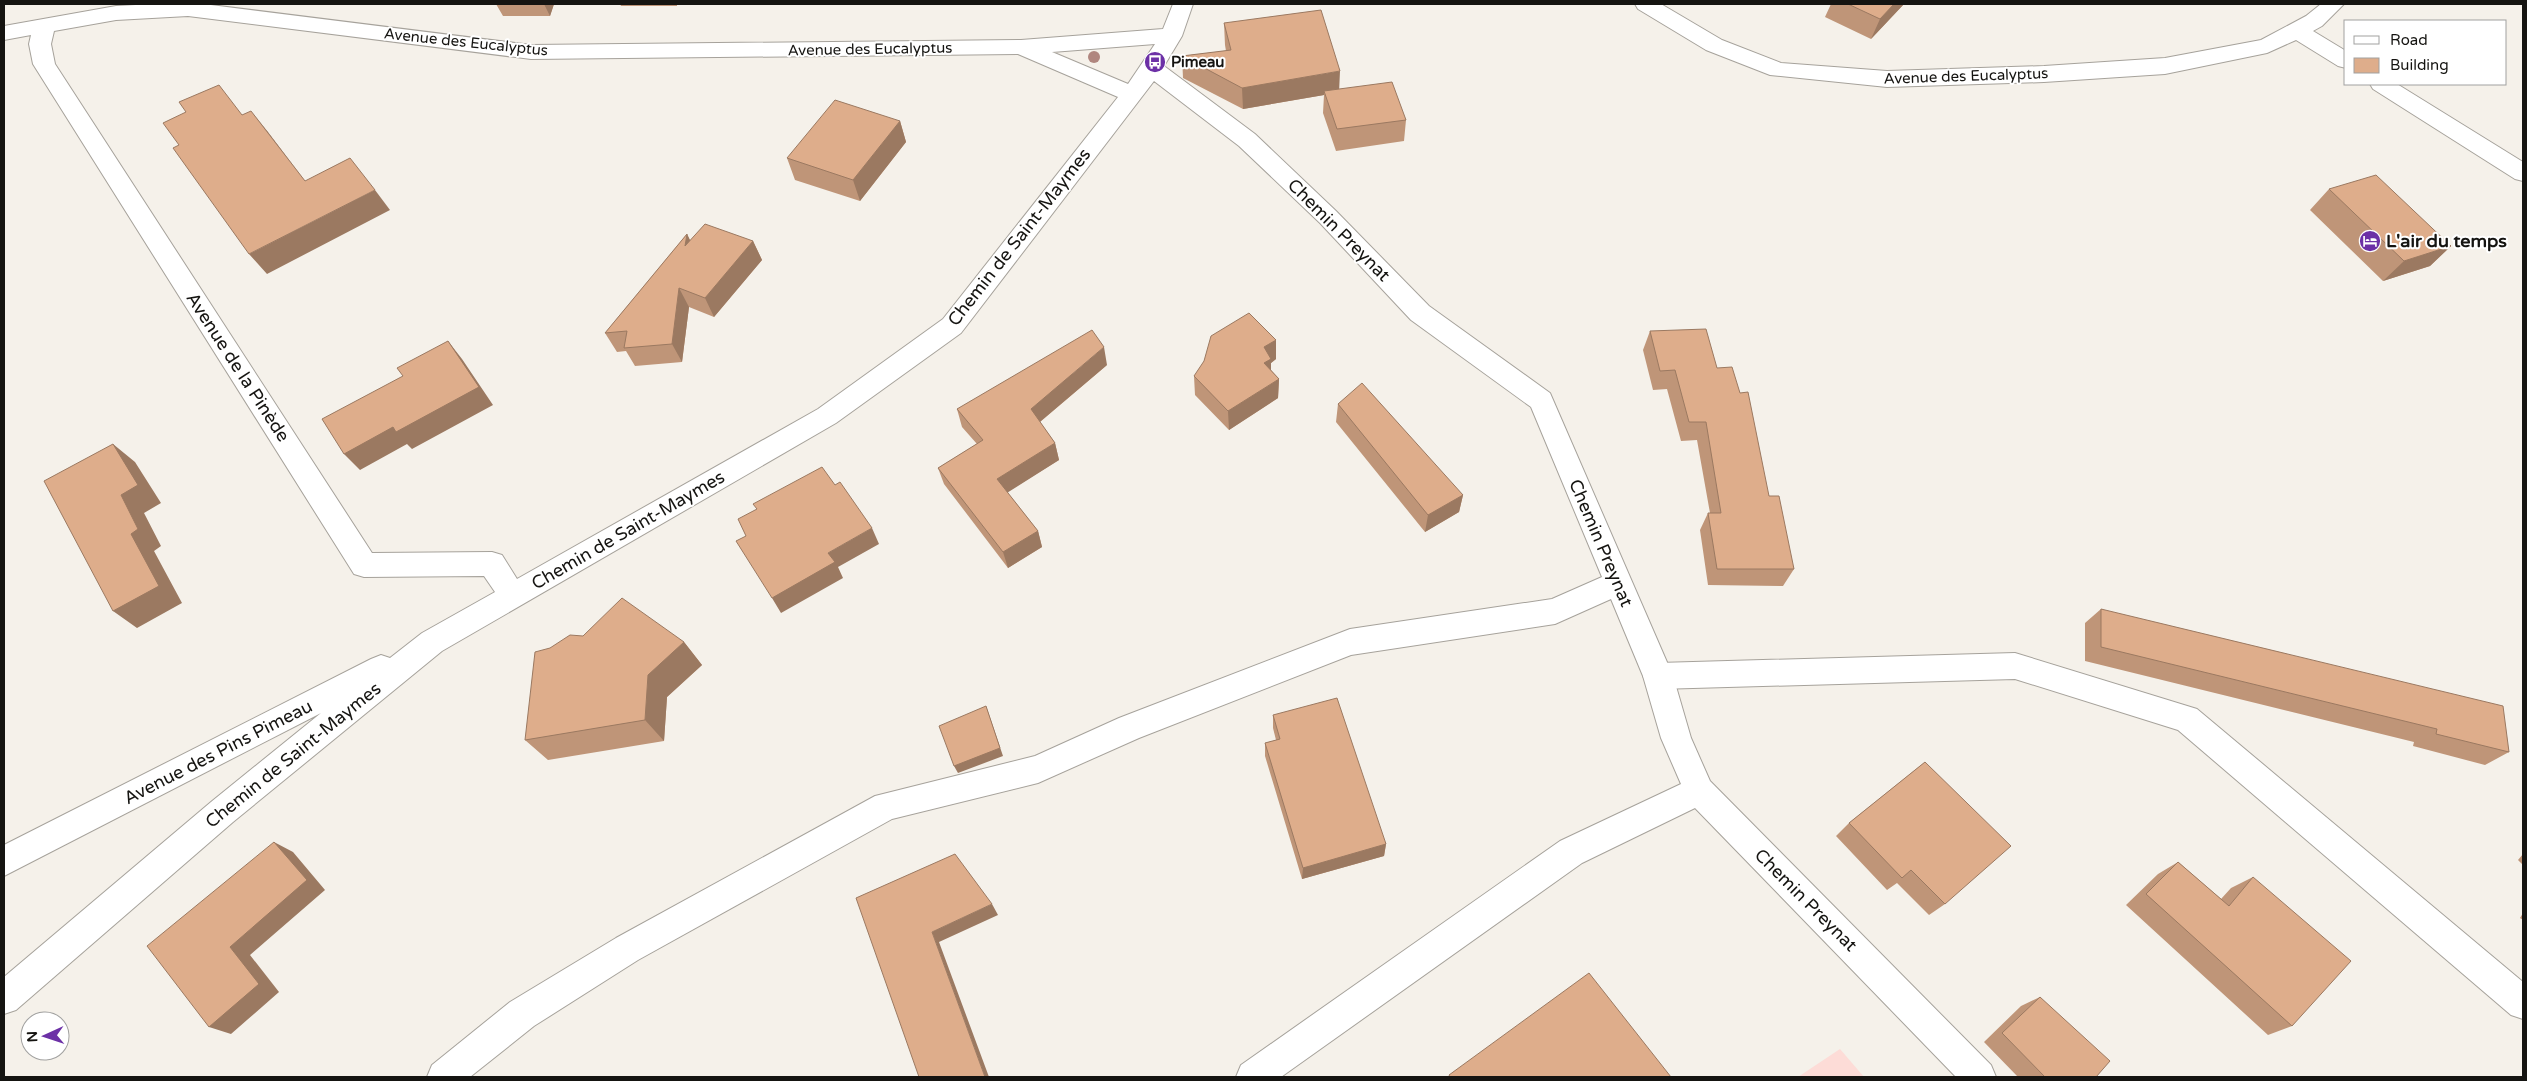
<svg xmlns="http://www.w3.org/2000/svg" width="2527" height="1081" font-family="'Varela Round',sans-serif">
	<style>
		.green { fill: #fddcd7 }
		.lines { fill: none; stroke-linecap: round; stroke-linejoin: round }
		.lane-casing { stroke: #a6a29b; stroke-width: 2 }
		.street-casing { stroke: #a6a29b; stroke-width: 2 }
		.lane { fill: #fff; fill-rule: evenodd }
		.street { fill: #fff; fill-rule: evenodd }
		.tree { fill: #b0867f }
		.wall { fill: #bf9578 }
		.shaded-wall { fill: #9b7961 }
		.building { fill: #dead8b; stroke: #9b7961 }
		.labels { text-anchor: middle; stroke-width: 4; stroke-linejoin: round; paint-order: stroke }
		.far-street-label { font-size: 15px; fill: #151411; stroke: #fff }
		.far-poi-label { font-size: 15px; font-weight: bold; fill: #151411; stroke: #fff; text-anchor: start }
		.street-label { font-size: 18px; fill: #151411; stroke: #fff }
		.poi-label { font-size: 18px; font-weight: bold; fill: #151411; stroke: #fff; text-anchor: start }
	</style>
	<rect width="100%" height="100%" fill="#f5f1ea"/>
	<!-- green -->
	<path class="green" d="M1840,1049L1864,1077H1798Z"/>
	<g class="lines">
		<!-- lane casing -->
		<g class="lane-casing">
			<path id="lane" d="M2015,653L2197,709L2523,982V1019L2511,1015L2178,730L2015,679L1658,689L1648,685L1643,676L1648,667L1658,663Z"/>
		</g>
		<!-- street casing -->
		<g class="street-casing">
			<path id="street" d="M155,4H203L531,45L1021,40L1163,29L1173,4H1193L1182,36L1164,66L1255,134L1336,211L1429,306L1550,393L1673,676L1691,738L1710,781L1991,1065L1996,1077H1956L1695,808L1582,863L1281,1077H1236L1241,1065L1560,841L1681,784L1661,738L1643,676L1611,599L1555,624L1351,655L1139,738L1038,783L892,819L638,960L534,1026L470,1077H427L432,1065L510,1002L616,938L875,796L1035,756L1119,718L1350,629L1552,599L1602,577L1531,407L1411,320L1320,223L1239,146L1154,81L961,333L836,423L442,651L233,822L16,1010L4,1014V977L211,802L321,713L4,876V845L371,659L381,655L390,658L422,633L495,592L484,576L364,577L354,574L33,64L29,44L31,35L4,40V26L116,6ZM188,16L531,59L1018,54L1118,97L943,319L818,409L517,579L502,555L492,552L372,553L55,64L51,44L54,31L116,20ZM1155,44L1128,84L1052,52Z
				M1635,4H1661L1722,40L1781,63L1887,71L2044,66L2165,58L2261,40L2306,16L2321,4H2344L2322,26L2313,31L2346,51V68L2338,66L2296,40L2267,53L2165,74L2044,82L1887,87L1770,75L1706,50L1638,9Z
				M2370,84H2397L2523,162V181L2515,179L2373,89Z"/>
		</g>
		<!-- lane -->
		<use href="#lane" class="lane"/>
		<!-- street -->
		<use href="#street" class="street"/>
	</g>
	<!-- trees -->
	<circle class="tree" cx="1094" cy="57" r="6"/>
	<!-- wall -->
	<path class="wall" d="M496,4H554L550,16H503Z
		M620,4H677V6H621Z
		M1831,4H1904L1871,39L1825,17Z
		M1224,23L1339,89L1406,120L1404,141L1336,151L1323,113L1324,95L1243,109L1183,78L1182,56L1226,51L1225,45Z
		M900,121L906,142L860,201L795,180L787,158Z
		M2329,189L2451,246L2430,266L2383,281L2310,210Z
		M687,234L690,240L753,241L762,260L714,317L689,307L682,362L635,366L626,351L617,352L605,333Z
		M1650,331L1717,368L1769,496L1794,569L1783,586L1708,585L1700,530L1708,513H1710L1697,440L1681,441L1667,389L1653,390L1643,350Z
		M1276,340V359L1271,363V370L1279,379L1278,398L1229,430L1195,395L1194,376Z
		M1107,365L1040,422L1055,443L1059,460L1007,492L1038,531L1042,547L1008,568L944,484L938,468L977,444L962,427L957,409Z
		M1338,404L1463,495L1459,512L1425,532L1336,422Z
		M2101,609L2509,752L2485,765L2413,746L2414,742L2085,661V623Z
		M684,642L702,665L667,697L664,741L548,760L525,740Z
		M1273,715L1386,844L1384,856L1302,879L1265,756V743L1276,740L1273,728Z
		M1925,762L1945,904L1929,915L1897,883L1887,890L1836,836L1849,823Z
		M2523,854V865L2518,860Z
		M2178,862L2221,899L2231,888L2253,877L2292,1026L2268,1035L2126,905L2158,874Z
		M2523,913V920L2520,918Z
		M2040,997L2096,1077H2018L1984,1042L2021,1006Z"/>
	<!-- shaded-wall -->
	<path class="shaded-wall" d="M544,4H554L550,16Z
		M1894,4H1904L1871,39L1880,19Z
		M1340,71L1339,93L1324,91V95L1243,109L1242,88Z
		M251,111L268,132L321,202L305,181Z
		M900,121L906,142L860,201L853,180Z
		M375,190L390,210L267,274L249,254Z
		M687,234L696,253L685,246Z
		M753,241L762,260L714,317L705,298Z
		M2451,246L2430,266L2383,281L2404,261Z
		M679,288L689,307L682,362L672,344Z
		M1276,340V359L1271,363V379L1264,382V347Z
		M448,341L462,359L493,405L412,449L407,444L360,470L344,454Z
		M1104,347L1107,365L1035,426L1031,409Z
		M1279,379L1278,398L1229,430L1228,411Z
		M1055,443L1059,460L1002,496L997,479Z
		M113,444L135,462L161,503L144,513L161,546L154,551L182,603L137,628L113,611L131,534L121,495Z
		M1463,495L1459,512L1425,532L1428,515Z
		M872,528L879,544L838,567L843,578L781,613L772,598L828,553Z
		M1038,531L1042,547L1008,568L1003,552Z
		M684,642L702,665L667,697L664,741L645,720L648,675Z
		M986,706L1003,756L958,773L954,766Z
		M274,842L293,852L325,890L250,955L279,992L231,1034L209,1027L230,947Z
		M1386,844L1384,856L1302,879L1303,868Z
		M992,904L998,915L939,942L989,1077H985L932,932Z"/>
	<!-- building -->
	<path class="building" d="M1848,4H1894L1880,19Z
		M1321,10L1340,71L1242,88L1182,56L1231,50L1224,23Z
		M1392,82L1406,120L1337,129L1324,91Z
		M219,85L242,115L251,111L305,181L350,158L375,190L249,254L173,148L179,145L163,123L186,112L179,102Z
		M835,100L900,121L853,180L787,158Z
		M2376,175L2451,246L2404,261L2329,189Z
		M705,224L753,241L705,298L679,288L672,344L624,348L627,331L605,333L687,234L685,246Z
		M1249,313L1276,340L1264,347L1271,359L1264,363L1279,379L1228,411L1194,376L1204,361L1211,336Z
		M1706,329L1717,368L1732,367L1740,393L1748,392L1769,496H1779L1794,569H1717L1708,513H1721L1706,422H1689L1675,370L1660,371L1650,331Z
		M1092,330L1104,347L1031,409L1055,443L997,479L1038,531L1003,552L938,468L983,440L957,409Z
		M448,341L479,387L396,432L393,427L344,454L322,419L403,376L397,368Z
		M1362,383L1463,495L1428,515L1338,404Z
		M113,444L138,485L121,495L138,529L131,534L159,586L113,611L44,481Z
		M822,467L835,485L840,482L872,528L828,553L835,562L772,598L736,541L746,536L738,519L757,509L753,504Z
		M622,598L684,642L648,675L645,720L525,740L535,652L550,648L570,635L583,636Z
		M2101,609L2503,706L2509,752L2436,734L2437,729L2101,647Z
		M1337,698L1386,844L1303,868L1265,743L1280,739L1273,715Z
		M986,706L1000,748L954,766L939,726Z
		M1925,762L2011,846L1945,904L1911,870L1902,878L1849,823Z
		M274,842L307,880L230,947L259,984L209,1027L147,946Z
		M955,854L992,904L932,932L985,1077H919L856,898Z
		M2178,862L2229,906L2253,877L2351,961L2292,1026L2146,894Z
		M1589,973L1671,1077H1450L1449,1075Z
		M2040,997L2110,1061L2096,1077H2045L2002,1033Z"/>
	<!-- icons -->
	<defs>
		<g id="bus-disc" transform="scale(1.125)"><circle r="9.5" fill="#6c30a6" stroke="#fff"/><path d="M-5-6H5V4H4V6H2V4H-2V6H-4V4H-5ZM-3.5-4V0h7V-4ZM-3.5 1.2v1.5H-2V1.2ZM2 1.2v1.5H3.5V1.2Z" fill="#fff"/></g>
		<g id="hotel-disc" transform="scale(1.125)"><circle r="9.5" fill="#6c30a6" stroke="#fff"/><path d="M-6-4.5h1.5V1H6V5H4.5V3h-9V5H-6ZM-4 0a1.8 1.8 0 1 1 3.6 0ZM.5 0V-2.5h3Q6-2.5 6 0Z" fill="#fff"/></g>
	</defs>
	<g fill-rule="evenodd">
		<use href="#bus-disc" x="1155" y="62"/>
		<use href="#hotel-disc" x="2370" y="241"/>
	</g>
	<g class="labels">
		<!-- far-street labels -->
		<g class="far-street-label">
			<text transform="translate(466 42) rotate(6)" y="5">Avenue des Eucalyptus</text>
			<text transform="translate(870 49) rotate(-1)" y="5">Avenue des Eucalyptus</text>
			<text transform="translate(1966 76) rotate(-2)" y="5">Avenue des Eucalyptus</text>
		</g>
		<!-- far-poi labels -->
		<g class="far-poi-label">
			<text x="1171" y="67">Pimeau</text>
		</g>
		<!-- street labels -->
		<g class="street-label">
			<text transform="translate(1339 230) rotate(45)" y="6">Chemin Preynat</text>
			<text transform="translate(1019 237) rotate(-52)" y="6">Chemin de Saint-Maymes</text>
			<text transform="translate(238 367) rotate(57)" y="6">Avenue de la Pinède</text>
			<text transform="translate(628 530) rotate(-30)" y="6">Chemin de Saint-Maymes</text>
			<text transform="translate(1601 543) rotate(67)" y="6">Chemin Preynat</text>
			<text transform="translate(218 752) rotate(-27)" y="6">Avenue des Pins Pimeau</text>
			<text transform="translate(293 755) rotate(-39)" y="6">Chemin de Saint-Maymes</text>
			<text transform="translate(1806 900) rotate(45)" y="6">Chemin Preynat</text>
		</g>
		<!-- poi labels -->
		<g class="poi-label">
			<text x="2386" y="247">L'air du temps</text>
		</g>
	</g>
	<!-- border -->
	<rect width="2527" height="1081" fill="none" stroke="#151411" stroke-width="10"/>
	<!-- legend -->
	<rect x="2344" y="20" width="162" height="65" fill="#ffffff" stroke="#a1a1a0"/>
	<rect x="2354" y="36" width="25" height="8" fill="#ffffff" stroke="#a1a1a0"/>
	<text x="2390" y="45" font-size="15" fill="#151411">Road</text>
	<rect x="2354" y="58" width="25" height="15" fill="#dead8b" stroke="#a1a1a0"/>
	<text x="2390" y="70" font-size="15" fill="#151411">Building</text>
	<!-- north arrow -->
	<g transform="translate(45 1036) rotate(267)"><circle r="24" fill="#ffffff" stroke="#a1a1a0"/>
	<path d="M0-4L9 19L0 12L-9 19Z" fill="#6c30a6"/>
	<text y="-8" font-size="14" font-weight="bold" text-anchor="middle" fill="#151411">N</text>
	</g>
</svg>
